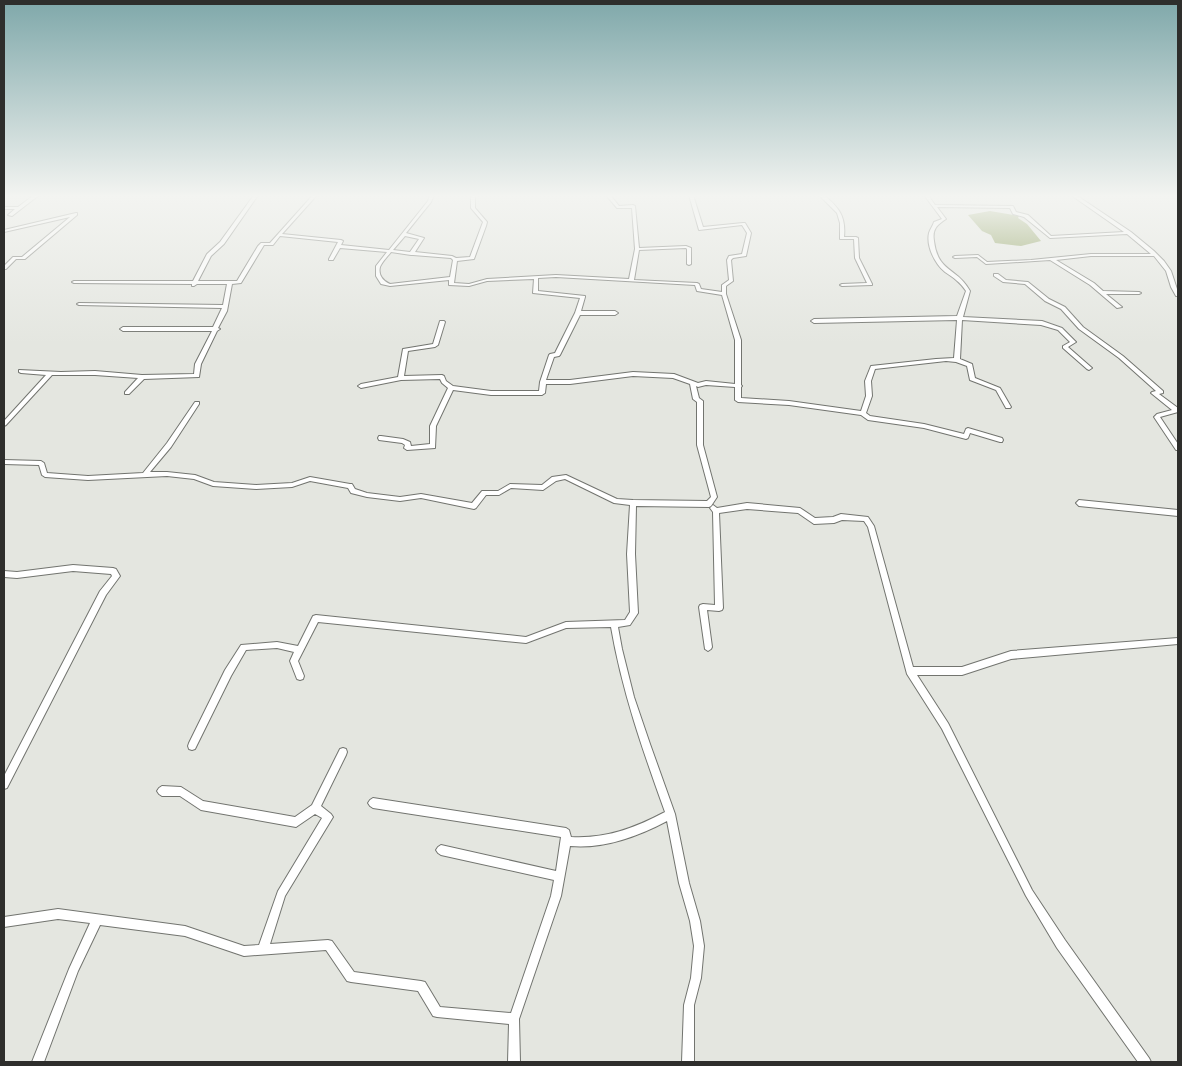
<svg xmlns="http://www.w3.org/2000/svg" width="1182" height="1066" font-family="Inter,sans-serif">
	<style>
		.water { fill: #82964e }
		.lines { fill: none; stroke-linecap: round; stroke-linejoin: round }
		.street-casing { stroke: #72746f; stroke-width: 2 }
		.street { fill: #fff; fill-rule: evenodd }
	</style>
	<rect width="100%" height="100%" fill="#e4e6e0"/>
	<!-- water -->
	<path class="water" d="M990,211L1019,216L1018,218L1027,224L1041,241L1021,246L995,243L991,235L982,231L968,215Z"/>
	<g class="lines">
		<!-- street casing -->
		<g class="street-casing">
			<path id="street" d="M34,195H39L12,216L8,215L15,209H4V207H18Z
				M254,195H258L224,244L211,256L198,281H237L258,246L261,243H270L313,195H317L282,234L341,240L343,241L341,245L389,250L428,201L430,195H434L431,202L406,233L424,238L415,252L452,256L456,258L470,257L483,222L471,208V195H475V208L487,222L486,226L474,259L457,261L454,283L469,284L487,279L556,275L629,279L635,249L632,208H617L606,195H610L619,206L633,205L635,206L639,248L686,246L691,248V264L689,265L687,264V249L686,248L639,250L634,280L697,283L699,284L701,289L722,292V285L729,280L727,260L729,256L742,254L747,233L742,225L699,230L689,195H693L703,227L743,223H745L751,233L746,256L733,258L731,260L733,281L726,286V294L741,340V385L742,386L741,387V398L789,401L861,411L866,396L865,381L871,366L936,359L954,358L957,320L814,323L811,321L814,319L957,316L966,291C960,282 954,278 945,272C935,264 926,246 929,233C930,229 933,226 934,222L942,219L924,195H928L935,205L1013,206L1016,212L1028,215L1051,236L1124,232L1071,195H1076L1131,232L1154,251L1164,261L1171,271L1178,292V296H1176L1171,287L1166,271L1154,256H1091L1056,260L1094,283L1103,291L1139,292L1141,293L1139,294H1106L1122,307L1117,308L1090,285L1050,260L986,264L977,257L955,258L953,257L955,256L978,255L987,262L1031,260L1091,254H1151L1127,234L1050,238L1024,217L1013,214L1010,208L937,207L946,219C937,225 932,229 934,241C938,273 957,267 970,291L963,317L1042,321L1062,328L1076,342L1068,347L1092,368L1089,370L1087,369L1063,348V346L1070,342L1058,330L1041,325L962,320L960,359L972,364L975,378L1000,388L1011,407L1010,408H1006L996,390L970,380L967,366L956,362L946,361L875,369L871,381L872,396L866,413L870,416L924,424L964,434L966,429L968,428L1002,438L1003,440L1002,442H1000L970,433L968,438L966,439L924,428L868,420L861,415L789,405L738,402L735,400V387L706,385L698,387L696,386L699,398L703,401V445L717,497L711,506L709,507L636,506L635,554L638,613L630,625L618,627L622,649L634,697L650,744L675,814L689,883L700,921L704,946L701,978L694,1005V1062H682L684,1005L691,978L694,946L690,921L679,883L667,821C637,837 604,849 570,846L561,896L519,1019L520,1062H508L509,1024L437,1017L433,1016L418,991L351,982L347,981L326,950L244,956L185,936L100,925L78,971L44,1062H32L69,969L90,923L58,919L4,927V917L58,909L185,926L244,946L259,945L278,891L322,818L315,814L296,827L201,810L180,796H162L159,794L157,791L159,788L162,786L181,787L203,801L295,817L312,805L340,749L343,748L346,749L347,752L346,755L321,806L331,814L333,817L285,896L270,944L328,940L332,941L354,972L421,981L425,982L440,1007L511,1013L551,896L554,880L441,855L438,853L436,850L438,847L441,845L556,871L561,837L373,808L370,806L368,803L370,800L373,798L566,828L569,830L571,837C605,839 635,828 665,812C643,751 622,691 611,627L566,628L526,643L318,622L298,661L304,676L303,679L300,680L297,679L290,661L294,652L277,648L246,650L231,676L195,749L192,750L189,749L188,746L189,743L225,670L241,645L277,642L298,646L313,616L316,615L526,637L566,622L625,620L630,612L627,554L630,505L614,503L565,479L556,481L543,490L511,488L499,495H486L476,508L474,509L421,498L400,501L367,497L351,493L348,488L310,481L292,487L256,489L213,486L194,479L167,476L88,480L45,477L42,475L39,465L4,464V460L41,461L44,463L47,473L88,476L143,473L167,443L195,402H199V404L171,447L150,472H167L195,475L214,482L256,485L292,483L310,477L350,484H352L355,489L367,493L400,497L421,494L472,503L482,491H498L510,484L542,485L552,477L566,475L617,499L633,500L707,501L711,497L697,445V402L693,399L690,384L673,378L633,376L570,384H546L545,393L542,395H491L453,390L436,426L435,448L407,450L404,448L405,445L402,443L379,440L378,438L379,436H381L403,439L410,442L411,446L430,444V426L448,388L442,383L440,379L401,380L361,388L358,386L361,384L398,377L403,349L433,344L440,321H444L445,322L438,345L435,347L408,351L404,376L442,375L444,376L446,381L453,386L491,391H539L540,382L549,355L550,354L555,353L575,313L580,298L533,293L534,279L487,281L469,286L449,285V280L390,286L381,284L376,276V266L387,252L340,248L333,260H329V259L338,242L280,236L273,245H264L241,283L232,284L227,311L218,328L220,329L217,331L201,364L199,377L144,379L129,394H125V392L138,378L95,375H52L6,425L4,426V421L46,375L21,373L19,372V370L61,372L95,371L142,375L194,374L195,364L212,331H123L120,329L123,327H213L222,308L79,305L77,304L79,303L223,305L227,284H197L194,286H192V284L74,283L72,282L74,281H193L207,254L220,242ZM405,236L419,239L410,252L393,250ZM391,252L411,255H413L451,258L453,260L450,277L390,284C383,281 378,275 380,267C382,262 388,256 391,252ZM556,277L695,285L697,291L722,295L735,340V384L706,381L698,383L674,374L633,372L570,380H546L554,357L559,356L560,355L580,315H615L618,313L615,311H581L585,297V296L538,291V278Z
				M819,195H824C839,208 846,216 844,237H856L858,238L859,258L872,284V285L842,286L840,285L842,284L867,283L855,258L854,239H840V223L837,213Z
				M76,213H77V215L25,259H16L6,269H4V266L13,257H22L70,217L4,232V230Z
				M994,274H998L1006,280L1028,282L1049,299L1065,307L1083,327L1123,356L1163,391V393L1159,394L1178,408V412L1160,417L1178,444V450H1176L1154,417L1157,414L1172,410L1151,393L1152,392L1156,391L1119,358L1079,329L1061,309L1045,301L1025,284L1003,282L994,276Z
				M1079,500L1178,510V516L1079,506L1076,503Z
				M747,503L800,508L815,518L833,517L841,514L868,517L874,526L913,667H962L1011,651L1178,638V644L1011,659L962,675H917L948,723L1032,890L1065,940L1149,1058L1151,1062H1138L1057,948L1026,896L942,729L907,674L868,527L864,521L842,520L834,523L814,524L798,513L747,509L719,513L723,608L722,610L719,611L707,610L712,647L711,649L708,651L705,649L699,607L700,605L703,604L715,605L713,512L710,508L713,505L717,508Z
				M73,565L113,568L116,569L120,576L106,595L7,788L4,789V776L100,591L112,576L111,574L73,571L17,578L4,577V571L17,572Z"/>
		</g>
		<!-- street -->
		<use href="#street" class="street"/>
	</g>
	<!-- sky -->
	<linearGradient id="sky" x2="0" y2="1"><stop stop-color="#7fa8aa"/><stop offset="0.57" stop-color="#f3f4f1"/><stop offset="1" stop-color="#f3f4f1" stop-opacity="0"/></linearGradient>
	<rect width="1182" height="344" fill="url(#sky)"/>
	<!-- border -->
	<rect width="1182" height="1066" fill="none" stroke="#2e2e2c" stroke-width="10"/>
</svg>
